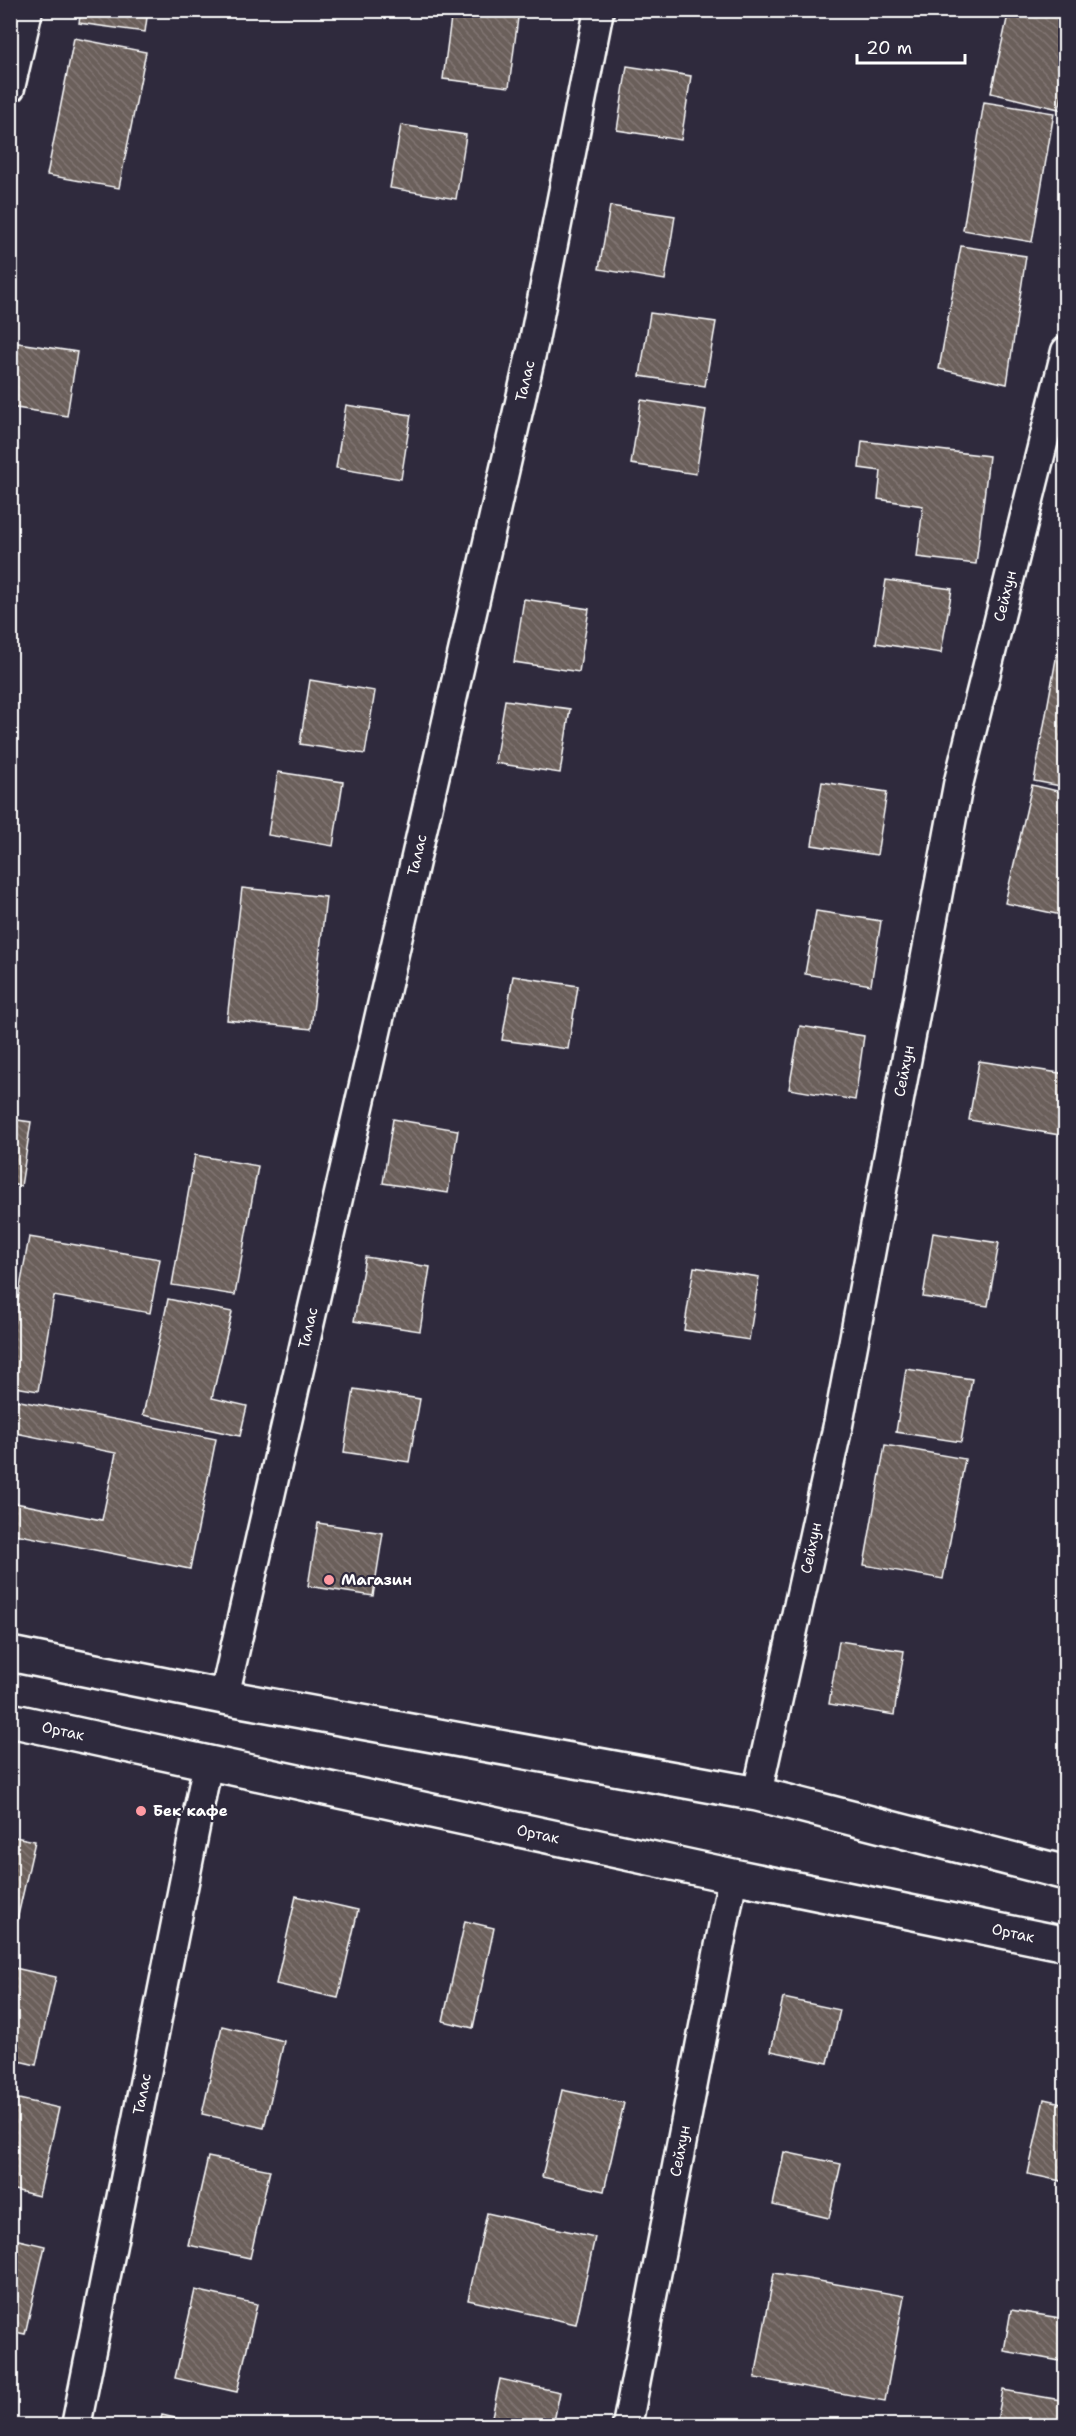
<svg xmlns="http://www.w3.org/2000/svg" width="1076" height="2436" font-family="'Shantell Sans',sans-serif">
	<style>
		.building { fill: url(#building-back-hatch); stroke: #fff; stroke-width: 1.5 }
		.lines { fill: none; stroke-linecap: round; stroke-linejoin: round }
		.minor-casing { stroke: #fff; stroke-width: 33 }
		.tertiary-casing { stroke: #fff; stroke-width: 38 }
		.minor { stroke: #2f2a3d; stroke-width: 28 }
		.tertiary { stroke: #2f2a3d; stroke-width: 33 }
		.poi-dot { fill: #ff9aa2; stroke: #2f2a3d; stroke-width: 2 }
		.labels { text-anchor: middle; stroke-width: 4.5; stroke-linejoin: round; paint-order: stroke }
		.street-label { font-size: 15px; fill: #fff; stroke: #2f2a3d }
		.poi-label { font-size: 15px; font-weight: bold; fill: #fff; stroke: #2f2a3d; text-anchor: start }
	</style>
	<defs>
		<pattern id="building-back-hatch" width="6" height="6" patternUnits="userSpaceOnUse" patternTransform="scale(1.5)"><rect width="6" height="6" fill="#6b5e5a"/><path d="M-1 5l2 2M0 0l6 6M5-1l2 2" fill="none" stroke="#817673"/></pattern>
	</defs>
	<rect width="100%" height="100%" fill="#2f2a3d"/>
	<filter id="ink" filterUnits="userSpaceOnUse"><feTurbulence type="fractalNoise" baseFrequency=".0167" numOctaves="2"/><feDisplacementMap in="SourceGraphic" scale="12" xChannelSelector="R" yChannelSelector="G"/><feConvolveMatrix kernelMatrix="1 2 1 2 8 2 1 2 1" color-interpolation-filters="sRGB"/></filter>
	<g filter="url(#ink)">
		<!-- building -->
		<path class="building" d="M81,10H148L145,32L79,23Z
			M452,10H519L509,87L443,79Z
			M1009,10H1066V78L1059,109L991,93Z
			M74,38L146,52L119,188L47,175Z
			M627,66L691,76L681,140L617,130Z
			M984,102L1054,113L1032,242L963,230Z
			M401,125L466,135L456,199L390,188Z
			M610,206L675,216L665,280L599,269Z
			M961,246L1026,256L1007,384L939,369Z
			M650,313L716,322L705,386L640,376Z
			M12,342L77,352L67,416L10,407Z
			M641,400L706,410L696,474L631,464Z
			M346,405L411,415L401,479L336,468Z
			M862,441L989,456L976,564L917,557L923,506L878,499L881,471L859,468Z
			M886,580L952,589L941,653L876,643Z
			M524,599L589,609L579,672L514,662Z
			M1058,648L1066,650V787L1034,781Z
			M310,680L375,691L365,754L300,744Z
			M505,700L570,709L560,773L495,763Z
			M278,772L343,782L333,846L268,835Z
			M822,782L887,792L877,855L812,845Z
			M1032,785L1066,793V916L1005,903Z
			M242,888L326,897L311,1029L227,1020Z
			M816,911L881,921L871,985L805,974Z
			M513,976L578,986L568,1049L502,1040Z
			M800,1026L864,1036L855,1100L789,1089Z
			M979,1061L1066,1074V1136L969,1120Z
			M10,1119L31,1122L21,1186L10,1184Z
			M393,1119L458,1130L448,1193L383,1183Z
			M195,1155L258,1166L235,1295L172,1285Z
			M933,1233L999,1243L988,1306L923,1297Z
			M29,1237L160,1259L150,1313L54,1296L38,1391L10,1386V1344Z
			M365,1257L430,1267L420,1331L354,1321Z
			M694,1267L759,1277L749,1340L684,1330Z
			M168,1299L232,1312L212,1398L247,1406L240,1436L143,1415Z
			M906,1369L972,1379L961,1442L896,1432Z
			M354,1389L420,1399L409,1462L344,1452Z
			M10,1399L216,1439L190,1569L10,1533V1502L102,1520L116,1453L10,1432Z
			M885,1445L965,1459L943,1579L864,1565Z
			M318,1523L383,1533L373,1596L308,1586Z
			M839,1641L904,1651L894,1715L829,1704Z
			M10,1836L35,1841L15,1929L10,1928Z
			M296,1896L358,1910L338,1998L276,1984Z
			M465,1921L494,1928L473,2028L443,2021Z
			M10,1967L56,1977L36,2065L10,2059Z
			M783,1998L840,2010L828,2063L771,2051Z
			M222,2026L284,2041L264,2128L202,2114Z
			M562,2090L624,2103L604,2191L542,2177Z
			M10,2097L59,2108L39,2196L10,2189Z
			M1044,2099L1066,2104V2182L1028,2174Z
			M784,2152L841,2164L829,2218L773,2205Z
			M208,2157L270,2170L250,2258L188,2245Z
			M487,2213L595,2237L576,2324L468,2300Z
			M10,2238L45,2246L25,2334L10,2331Z
			M774,2273L904,2296L885,2401L755,2378Z
			M195,2290L257,2304L237,2392L175,2378Z
			M1011,2310L1066,2319V2362L1004,2351Z
			M500,2379L560,2392L553,2426H490Z
			M1003,2390L1066,2401V2426H996Z
			M162,2415L210,2426H159Z"/>
		<g class="lines">
			<!-- minor casing -->
			<g class="minor-casing">
				<path id="minor" d="M10,88L28,10
					M224,1697L534,341L599,10
					M757,1794L838,1425L958,785L1066,351
					M76,2426L208,1762
					M627,2426L733,1876"/>
			</g>
			<!-- tertiary casing -->
			<g class="tertiary-casing">
				<path id="tertiary" d="M10,1654L224,1697L757,1794L1066,1873
					M10,1720L733,1876L1066,1944"/>
			</g>
			<!-- minor -->
			<use href="#minor" class="minor"/>
			<!-- tertiary -->
			<use href="#tertiary" class="tertiary"/>
		</g>
	</g>
	<!-- markers -->
	<g class="poi-dot">
		<circle cx="329" cy="1580" r="6"/>
		<circle cx="141" cy="1811" r="6"/>
	</g>
	<g class="labels">
		<!-- street labels -->
		<g class="street-label">
			<text transform="translate(525 381) rotate(-77)" y="5">Талас</text>
			<text transform="translate(1005 596) rotate(-76)" y="5">Сейхун</text>
			<text transform="translate(417 855) rotate(-77)" y="5">Талас</text>
			<text transform="translate(904 1071) rotate(-79)" y="5">Сейхун</text>
			<text transform="translate(308 1328) rotate(-77)" y="5">Талас</text>
			<text transform="translate(811 1548) rotate(-78)" y="5">Сейхун</text>
			<text transform="translate(63 1731) rotate(12)" y="5">Ортак</text>
			<text transform="translate(538 1834) rotate(12)" y="5">Ортак</text>
			<text transform="translate(1013 1933) rotate(12)" y="5">Ортак</text>
			<text transform="translate(142 2094) rotate(-79)" y="5">Талас</text>
			<text transform="translate(680 2151) rotate(-79)" y="5">Сейхун</text>
		</g>
		<!-- poi labels -->
		<g class="poi-label">
			<text x="341" y="1585">Магазин</text>
			<text x="153" y="1816">Бек кафе</text>
		</g>
	</g>
	<!-- margin -->
	<rect width="1076" height="2436" fill="none" stroke="#2f2a3d" stroke-width="36"/>
	<rect x="18" y="18" width="1040" height="2400" fill="none" stroke="#fff" stroke-width="2" filter="url(#ink)"/>
	<!-- scale -->
	<path d="M857 54v9h108v-9" fill="none" stroke="#ffffff" stroke-width="3"/>
	<text x="866" y="54" font-size="18" fill="#ffffff" stroke="#2f2a3d" stroke-width="4.5" paint-order="stroke">20 m</text>
</svg>
